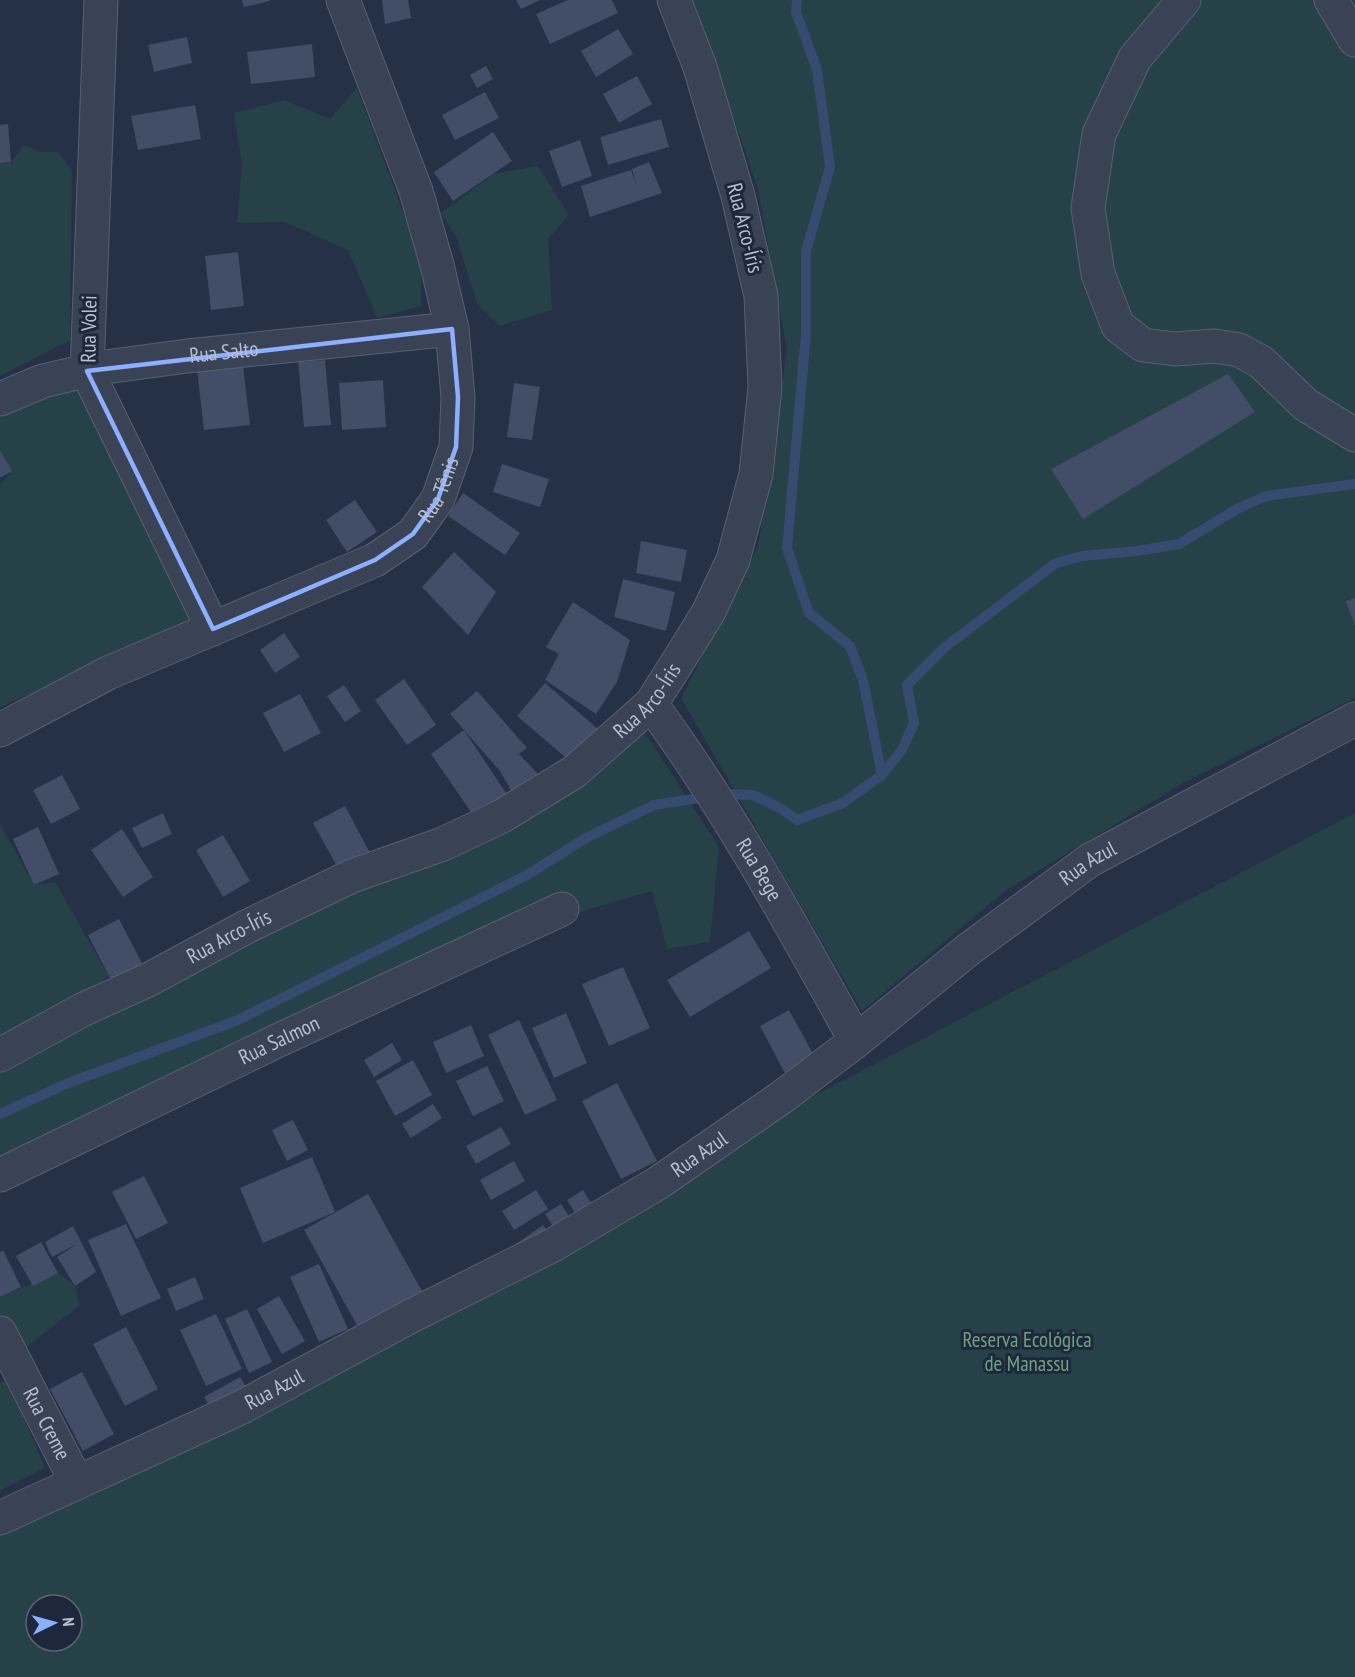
<svg xmlns="http://www.w3.org/2000/svg" width="1355" height="1677" font-family="'PT Sans Narrow',sans-serif">
	<style>
		.green { fill: #274148; fill-rule: evenodd }
		.lines { fill: none; stroke-linecap: round; stroke-linejoin: round }
		.stream { stroke: #374a6f; stroke-width: 10 }
		.building { fill: #424d67 }
		.minor-casing { stroke: #586173; stroke-width: 35 }
		.minor { stroke: #3a4356; stroke-width: 33 }
		.marked { fill: none; stroke: #8dafff; stroke-width: 4.5; stroke-linejoin: round }
		.labels { text-anchor: middle; stroke-width: 6; stroke-linejoin: round; paint-order: stroke }
		.street-label { font-size: 21px; fill: #b8bfcf; stroke: #1e283c }
		.park-label { font-size: 21px; fill: #6da27e; stroke: #1e283c }
	</style>
	<rect width="100%" height="100%" fill="#253147"/>
	<!-- green -->
	<path class="green" d="M693,0H1355V698L1183,783L1005,891L862,1011L681,698L758,547L787,350L758,189Z
		M357,88L421,261V306L377,318L348,250L285,222L237,223L242,165L234,113L284,100L330,119Z
		M24,145L39,152H58L72,170L70,340L0,376V163L11,162Z
		M538,166L569,215L548,239L552,310L499,326L477,304L456,236L441,213L494,174Z
		M79,381L199,622L0,707V485L11,471L0,450V408Z
		M644,731L719,847L710,942L667,949L652,891L447,950L0,1160V1072Z
		M1355,813V1677H0V1521ZM36,1605H72V1641H36Z
		M0,824L34,885L55,882L108,975L88,997L0,1046Z
		M58,1273L75,1286L80,1305L20,1352L0,1321V1297C19,1287 39,1283 58,1273Z
		M8,1380L45,1468L0,1491V1383Z"/>
	<g class="lines">
		<!-- stream -->
		<path class="stream" d="M797,0L796,12L817,70L830,167L806,251V333L787,548L809,613L850,646L863,680L882,775
			M0,1114L66,1084L238,1020L527,875L586,838L654,805L725,794L753,795L780,808L797,820L843,803L882,775L902,750L914,723L907,685L945,647L1056,563L1082,556L1137,551L1179,544L1237,509L1266,496L1355,484"/>
	</g>
	<!-- building -->
	<path class="building" d="M242,0H270V1L244,7Z
		M382,0H408L411,18L385,24Z
		M516,0H540L521,9Z
		M568,0H612L618,13L550,44L536,14Z
		M618,29L633,54L596,77L581,51Z
		M187,37L192,63L154,72L148,45Z
		M312,44L315,77L251,84L247,52Z
		M486,66L493,79L477,88L470,75Z
		M637,76L652,104L619,123L603,94Z
		M485,92L499,118L455,140L442,115Z
		M195,105L201,139L138,150L131,116Z
		M661,119L669,147L608,165L600,137Z
		M8,124L11,162L0,163V125Z
		M493,132L512,161L453,201L434,172Z
		M580,140L592,176L562,187L549,151Z
		M649,162L662,193L590,217L581,186L631,170L637,186L632,169Z
		M238,252L244,306L211,310L205,256Z
		M325,360L331,425L304,427L298,362Z
		M243,365L250,425L204,430L197,370Z
		M1228,374L1255,412L1083,519L1051,469Z
		M383,380L386,427L342,430L339,383Z
		M514,383L540,387L532,440L507,437Z
		M0,450L12,471L0,478Z
		M502,464L549,479L540,507L493,492Z
		M463,493L520,533L505,555L448,516Z
		M355,500L377,532L347,552L326,520Z
		M641,541L687,550L681,582L636,573Z
		M454,552L496,592L468,635L422,587Z
		M623,579L675,592L666,631L614,617Z
		M1355,598V626L1346,601Z
		M573,602L630,640L617,682L596,714L545,680L559,654L546,647Z
		M284,633L300,657L275,673L260,650Z
		M404,679L436,725L407,745L375,700Z
		M545,683L599,730L571,762L517,716Z
		M344,685L361,711L345,722L327,696Z
		M477,691L527,748L519,754L540,776L513,794L500,771L450,714Z
		M300,694L321,733L284,752L263,713Z
		M464,730L512,802L480,825L431,754Z
		M62,775L80,809L51,824L33,790Z
		M345,806L370,853L339,870L313,823Z
		M163,813L172,834L142,848L132,828Z
		M38,827L59,874L34,885L13,839Z
		M122,829L153,877L123,897L91,850Z
		M223,835L250,881L223,897L196,850Z
		M119,919L148,975L117,992L88,935Z
		M749,931L771,968L690,1017L667,980Z
		M623,967L650,1028L609,1046L582,984Z
		M789,1010L817,1061L787,1077L760,1026Z
		M566,1013L587,1063L554,1078L532,1028Z
		M519,1020L557,1100L525,1115L488,1035Z
		M471,1025L484,1056L446,1073L433,1042Z
		M392,1043L402,1060L374,1077L364,1060Z
		M413,1060L432,1095L395,1116L376,1081Z
		M487,1066L504,1101L473,1116L456,1081Z
		M617,1083L657,1161L621,1179L582,1101Z
		M433,1104L442,1118L411,1138L402,1124Z
		M293,1120L308,1150L287,1161L272,1130Z
		M501,1127L511,1144L476,1164L466,1146Z
		M312,1157L335,1212L263,1243L240,1188Z
		M514,1161L525,1181L491,1200L480,1180Z
		M144,1176L168,1223L136,1239L112,1192Z
		M536,1190L548,1209L514,1230L502,1211Z
		M583,1190L596,1211L580,1221L567,1200Z
		M368,1194L423,1293L359,1329L304,1230Z
		M561,1204L573,1222L557,1232L545,1214Z
		M126,1224L161,1298L121,1316L88,1240Z
		M543,1225L551,1236L524,1256L516,1244Z
		M73,1226L96,1272L75,1286L57,1257L77,1244L52,1257L45,1242Z
		M41,1242L58,1273L33,1286L16,1256Z
		M3,1250L21,1287L0,1297V1252Z
		M319,1264L348,1329L319,1342L290,1277Z
		M195,1277L204,1299L176,1311L167,1289Z
		M279,1296L305,1341L282,1354L257,1309Z
		M247,1309L272,1362L249,1373L225,1319Z
		M216,1314L242,1369L206,1386L180,1330Z
		M126,1327L158,1389L125,1406L93,1344Z
		M82,1372L114,1434L83,1451L50,1389Z
		M240,1377L252,1396L216,1416L204,1397Z"/>
	<g class="lines">
		<!-- minor casing -->
		<g class="minor-casing">
			<g id="minor">
				<path d="M101,0L87,371L213,629"/>
				<path d="M1184,0L1135,58L1099,134L1088,208L1098,274L1118,326L1143,345L1175,349L1215,346L1239,350L1261,362L1306,405L1355,435"/>
				<path d="M1331,0L1355,40"/>
				<path id="s1" d="M0,399L43,381L98,368L187,356L452,329"/>
				<path id="s2" d="M651,704C729,810 792,926 856,1041"/>
				<path id="s3" d="M0,730L108,673L375,560L413,534L438,499L456,447L458,397L452,329L437,265L416,191L343,0"/>
				<path id="s4" d="M0,1055L82,1010L148,980L248,926L352,876L443,844L502,816L574,772L651,704L677,663L708,613L733,560L756,474L765,387L761,296L738,196L700,67L674,0"/>
				<path id="s5" d="M0,1175L279,1040L562,909"/>
				<path id="s6" d="M0,1333L77,1483"/>
				<path id="s7" d="M0,1518L240,1408L411,1316L553,1245L658,1183L782,1097L856,1041L969,949L1090,860L1355,719"/>
			</g>
		</g>
		<!-- minor -->
		<use href="#minor" class="minor"/>
	</g>
	<!-- marked area -->
	<path class="marked" d="M452,329L458,397L456,447L438,499L413,534L375,560L213,629L87,371Z"/>
	<g class="labels">
		<!-- street labels -->
		<g class="street-label">
			<text transform="translate(745 228) rotate(76)" y="7">Rua Arco-Íris</text>
			<text transform="translate(89 329) rotate(-89)" y="7">Rua Volei</text>
			<text dy="7" stroke="none"><textPath href="#s1" startOffset="230">Rua Salto</textPath></text>
			<text dy="7" stroke="none"><textPath href="#s3" startOffset="510">Rua Tênis</textPath></text>
			<text dy="7" stroke="none"><textPath href="#s4" startOffset="744">Rua Arco-Íris</textPath></text>
			<text dy="7" stroke="none"><textPath href="#s7" startOffset="1275">Rua Azul</textPath></text>
			<text dy="7" stroke="none"><textPath href="#s2" startOffset="198">Rua Bege</textPath></text>
			<text dy="7" stroke="none"><textPath href="#s4" startOffset="258">Rua Arco-Íris</textPath></text>
			<text dy="7" stroke="none"><textPath href="#s5" startOffset="310">Rua Salmon</textPath></text>
			<text dy="7" stroke="none"><textPath href="#s7" startOffset="789">Rua Azul</textPath></text>
			<text dy="7" stroke="none"><textPath href="#s7" startOffset="303">Rua Azul</textPath></text>
			<text dy="7" stroke="none"><textPath href="#s6" startOffset="102">Rua Creme</textPath></text>
		</g>
		<!-- park labels -->
		<g class="park-label">
			<text x="1027" y="1347">Reserva Ecológica<tspan x="1027" dy="24">de Manassu</tspan></text>
		</g>
	</g>
	<!-- north arrow -->
	<g transform="translate(54 1623) rotate(85)"><circle r="28" fill="#1e283c" stroke="#5c6477" stroke-width="1.5"/>
	<path d="M0-4.5L10 22L0 15L-10 22Z" fill="#8dafff"/>
	<text y="-9" font-size="16" font-weight="bold" text-anchor="middle" fill="#b8bfcf">N</text>
	</g>
</svg>
